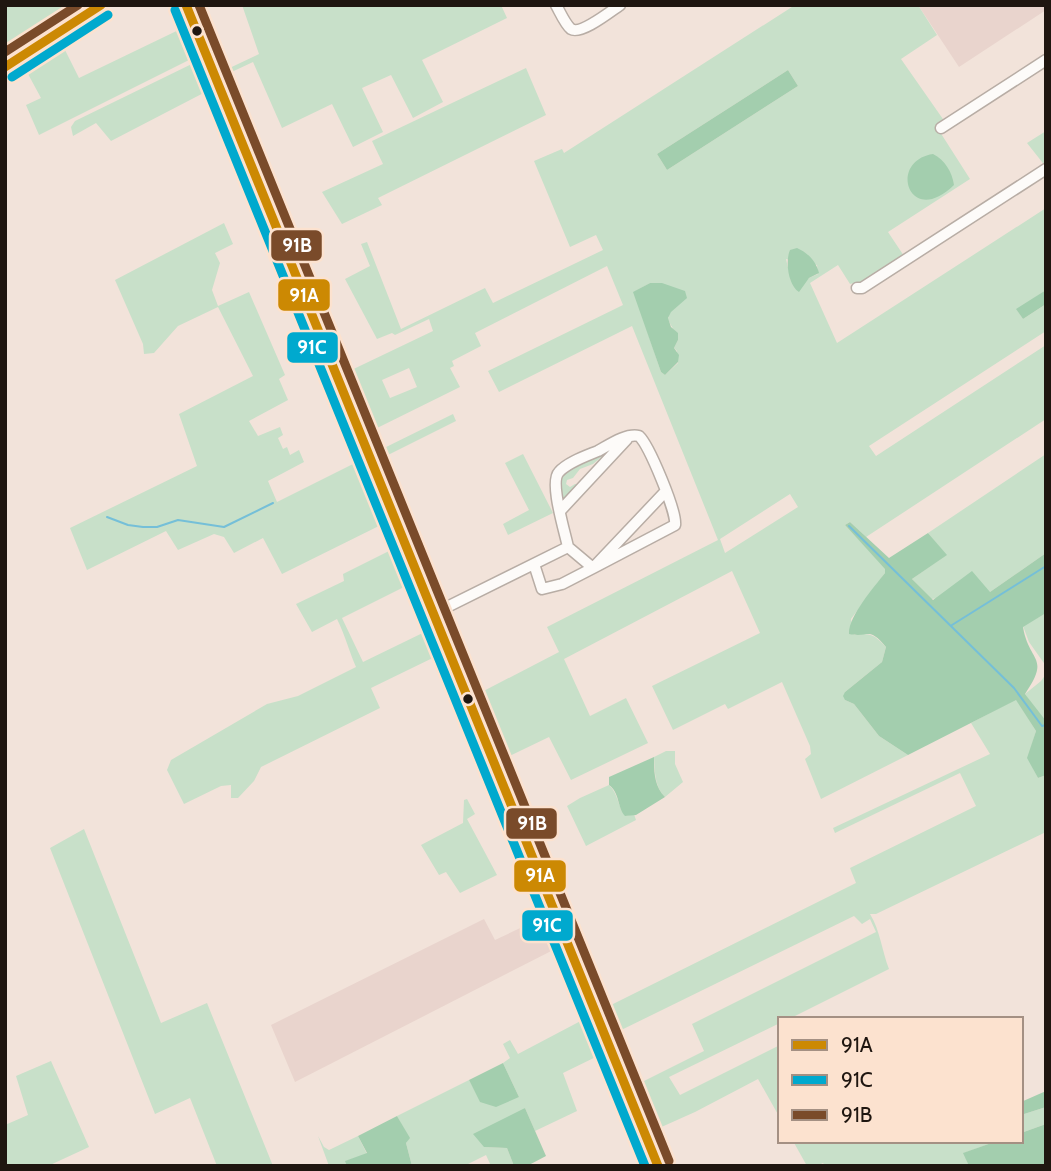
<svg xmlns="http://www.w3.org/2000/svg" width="1051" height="1171" font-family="Cabin,sans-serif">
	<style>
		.industrial { fill: #e9d4cd }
		.green { fill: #c8e0c9; fill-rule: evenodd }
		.forest { fill: #a3ceae }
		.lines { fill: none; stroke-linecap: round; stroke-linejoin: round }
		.stream { stroke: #75bfd8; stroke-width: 2 }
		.minor-casing { stroke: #b8ada5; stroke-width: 13 }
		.minor { stroke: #fdfbf9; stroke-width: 10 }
		.bus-1-casing { stroke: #fce2cf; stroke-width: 14 }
		.bus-2-casing { stroke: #fce2cf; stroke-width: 14 }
		.bus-3-casing { stroke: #fce2cf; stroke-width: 14 }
		.bus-1 { stroke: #cc8903; stroke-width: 9 }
		.bus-2 { stroke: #00a9ce; stroke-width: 9 }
		.bus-3 { stroke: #7a4b2a; stroke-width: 9 }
		.bus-dot { fill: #1f1610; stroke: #fce2cf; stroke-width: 2.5 }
		.line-badge { stroke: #fce2cf; stroke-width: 2.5 }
		.badge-label { font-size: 19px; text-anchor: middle; font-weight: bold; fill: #fff }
	</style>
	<rect width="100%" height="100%" fill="#f2e3da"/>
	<!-- industrial -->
	<path class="industrial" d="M918,5H1046V10L959,67Z
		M550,914L563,945L295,1082L271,1025L484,919L495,940Z"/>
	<!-- green -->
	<path class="green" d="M5,5H95L5,64Z
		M242,5H501L507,18L422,60L443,102L413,118L391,75L362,88L383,132L353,147L332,104L282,128L253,62L221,77L230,98H227L210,52L219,73L259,54Z
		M795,5H918L937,35L901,59L945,122L940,132L970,179L888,232L904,256L862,285L858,282L850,284L838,265L810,283L837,343L1046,208V290L1017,310L1023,319L1046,304V331L869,446L876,456L1046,345V419L866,537L850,522L845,525L885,568V573L851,619L854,635C870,632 875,635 886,647L882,662L845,692V700L854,704L879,736L908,755L821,799L805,759L811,754L810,746L782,682L728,709L725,704L673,730L652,686L760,633L732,571L564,659L590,716L626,698L648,743L571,780L549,737L501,760L506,773H502L473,700L475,699L467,685L469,683L474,696L559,652L547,627L718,540L632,326L499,392L488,371L623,305L607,266L475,333L481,346L452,361L454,366L450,368L460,387L369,432V434L367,435L341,375L433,331L429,319L395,335L392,333L377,339L345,279L370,266L361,244L367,242L401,329L485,288L493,303L603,250L596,235L570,247L534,161L562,149L564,153ZM788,70L798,86L667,170L657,154ZM786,259L817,265L818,274L809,278L805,282L791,281ZM650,283H662L670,312L668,319C671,327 676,331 678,340L674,348L677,351L678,363L665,375L661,372L634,292ZM409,368L417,387L390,398L382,380ZM790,494L798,507L725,553L720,539Z
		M191,24L203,53L39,135L26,105L41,98L21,61L58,36L79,78Z
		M204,58L217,86L111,141L96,123L73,136L71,127L75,121Z
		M526,68L546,115L378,198L382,205L342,224L322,192L383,164L372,141Z
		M1046,131V167L1027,143Z
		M224,223L233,244L215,253L220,263L212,290L218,306L249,292L285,375L279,379L288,400L249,421L258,436L280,427L283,435L278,438L283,449L287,447L290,455L299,450L304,462L268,481L277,502L367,457L393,519L282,574L263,538L234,553L224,537L214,534L178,550L166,531L87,570L70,528L197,466L179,414L253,376L218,307L178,326L154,353L144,354L143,344L115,280Z
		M453,414L456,421L378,460L387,483L384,482L366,440L371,438L376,452Z
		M610,450L593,464L580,469L573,478L567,480L566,484L570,487L575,484L581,485L565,501L563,500L557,484L565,470Z
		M523,454L553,513L508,535L503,524L529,510L505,463Z
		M1046,454V553L990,592L931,599L912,579L946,555L928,533Z
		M403,544L418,580L342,618L363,662L437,626L447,651L371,688L380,708L261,767L254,781L238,798H231V785L221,786L184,804L167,770L171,760L267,704L298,696L356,667C349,651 345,635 337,619L312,632L296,604L344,581L343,574Z
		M1046,613V666L1029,642L1023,626Z
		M1046,674V721H1044L1025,694L1041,681Z
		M1016,699L1036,731L1028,758L1038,778L1046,775V832L876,914H870C880,930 882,951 889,969L789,1019H780V1023L669,1077L680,1095L780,1045V1118L758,1079L695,1112L648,1133L615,1055L618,1051L634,1086L704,1051L692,1024L876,932L870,919L862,924L854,916L609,1036L588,983L591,982L603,1009L856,883L850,868L976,806L960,773L835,833L833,828L990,754L971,723Z
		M666,751H675V764L683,782L665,797C654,786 655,771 654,757Z
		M609,785C619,794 617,807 626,816L634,814L636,820L586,846L567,806L580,798Z
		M467,799L475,814L467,819L497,875L460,893L446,872L439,875L421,845L463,823L464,800Z
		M84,829L161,1023L207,1003L273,1166H217L190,1098L155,1114L50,848Z
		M592,1015L614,1069L606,1052L563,1073L577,1111L535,1131L525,1108L484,1147L507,1148L514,1166H491L486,1155L464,1166H412L406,1143L409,1138L397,1116L469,1080L481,1102L519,1097L503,1063L510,1058L503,1044L510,1040L518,1054Z
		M51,1061L89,1147L48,1166H5V1125L28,1115L16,1076Z
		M1046,1107V1124L1021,1133V1115Z
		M318,1136L324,1147L329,1150L358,1136L367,1154L346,1161L347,1166H329Z
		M793,1141H997L964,1153L969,1166H825L823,1163L817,1166H807Z"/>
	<!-- forest -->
	<path class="forest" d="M788,70L798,86L667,170L657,154Z
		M933,154C945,160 952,172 954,185C909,229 887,161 933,154Z
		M797,248C808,253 816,261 819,273L809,278L799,292C788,285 785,261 790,250Z
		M650,283H662L685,291L687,298L671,312L668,318L671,327L678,333V340L674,348L679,355L678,362L665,375L661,372L633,292Z
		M1046,290V304L1023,319L1016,309Z
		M850,522L889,558L928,533L947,555L912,579L933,600L972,571L990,592L1046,553V613L1023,627C1029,663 1051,656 1025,694L1046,721V775L1038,778L1027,758L1036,731L1016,700L908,755L879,736L854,704L845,700L843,696L845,692L882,662L886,647C868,626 870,638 849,634C848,617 874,587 885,573V569L845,525Z
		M654,757C654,771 654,786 665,797L636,815L625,816C617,807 620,793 609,785V777Z
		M503,1063L519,1097L496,1107L480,1102L469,1080Z
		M1046,1091V1107L1021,1115V1102Z
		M525,1108L546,1156L527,1166H514L507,1148L484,1147L473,1134Z
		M397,1116L410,1138L406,1143L412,1166H347L345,1161L367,1153L358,1136Z
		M1046,1124V1166H969L963,1153L997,1141H1021V1133Z"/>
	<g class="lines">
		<!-- stream -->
		<path class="stream" d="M107,517L128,525L143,527H157L178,520L224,527L273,503
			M849,526L1014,688L1042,726L1046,725
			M952,625L1046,566"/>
		<!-- minor casing -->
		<g class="minor-casing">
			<path id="minor" d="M186,5L658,1166
				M556,5C560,12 565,24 571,29C581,35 611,11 620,5
				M5,67L101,5
				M941,128L1046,60
				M857,288H862L1046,169
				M560,511L627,439
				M534,564L542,589L562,584L593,568L665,492
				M435,613L568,547C565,532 549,482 559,472C568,462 586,456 598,451C609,445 626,433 639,436C649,445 677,512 675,525L593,568L568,547"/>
		</g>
		<!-- minor -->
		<use href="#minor" class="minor"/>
		<!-- bus-1 casing -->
		<g class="bus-1-casing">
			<path id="bus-1" d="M186,5L658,1166
				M5,67L101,5"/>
		</g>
		<!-- bus-2 casing -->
		<g class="bus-2-casing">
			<path id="bus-2" d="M175,10L645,1166
				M12,77L108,15"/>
		</g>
		<!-- bus-3 casing -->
		<g class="bus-3-casing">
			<path id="bus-3" d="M199,5L669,1161
				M5,52L78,5"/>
		</g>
		<!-- bus-1 -->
		<use href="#bus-1" class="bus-1"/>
		<!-- bus-2 -->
		<use href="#bus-2" class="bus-2"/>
		<!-- bus-3 -->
		<use href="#bus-3" class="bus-3"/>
	</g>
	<!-- markers -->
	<g class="bus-dot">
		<circle cx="197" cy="31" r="6"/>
		<circle cx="468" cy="699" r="6"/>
	</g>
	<g class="line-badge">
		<rect x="270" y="229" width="53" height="33" rx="7" fill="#7a4b2a"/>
		<rect x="277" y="278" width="54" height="34" rx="7" fill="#cc8903"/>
		<rect x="286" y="331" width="53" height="33" rx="7" fill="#00a9ce"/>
		<rect x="505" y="807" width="53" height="33" rx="7" fill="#7a4b2a"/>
		<rect x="513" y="859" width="54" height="34" rx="7" fill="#cc8903"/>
		<rect x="521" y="909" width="53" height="33" rx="7" fill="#00a9ce"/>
	</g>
	<g class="badge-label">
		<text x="297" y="252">91B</text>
		<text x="304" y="302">91A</text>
		<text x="312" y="354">91C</text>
		<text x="532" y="830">91B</text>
		<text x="540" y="882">91A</text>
		<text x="547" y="932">91C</text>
	</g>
	<!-- border -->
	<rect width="1051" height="1171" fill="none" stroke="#1f1610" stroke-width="14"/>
	<!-- legend -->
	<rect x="778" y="1017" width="245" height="126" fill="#fce2cf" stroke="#a49083" stroke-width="2"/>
	<rect x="792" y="1040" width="35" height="10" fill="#cc8903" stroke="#a49083" stroke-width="2"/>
	<text x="841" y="1052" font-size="21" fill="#1f1610">91A</text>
	<rect x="792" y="1075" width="35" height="10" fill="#00a9ce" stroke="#a49083" stroke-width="2"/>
	<text x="841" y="1087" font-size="21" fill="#1f1610">91C</text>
	<rect x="792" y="1110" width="35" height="10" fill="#7a4b2a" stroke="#a49083" stroke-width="2"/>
	<text x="841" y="1122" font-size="21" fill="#1f1610">91B</text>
</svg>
